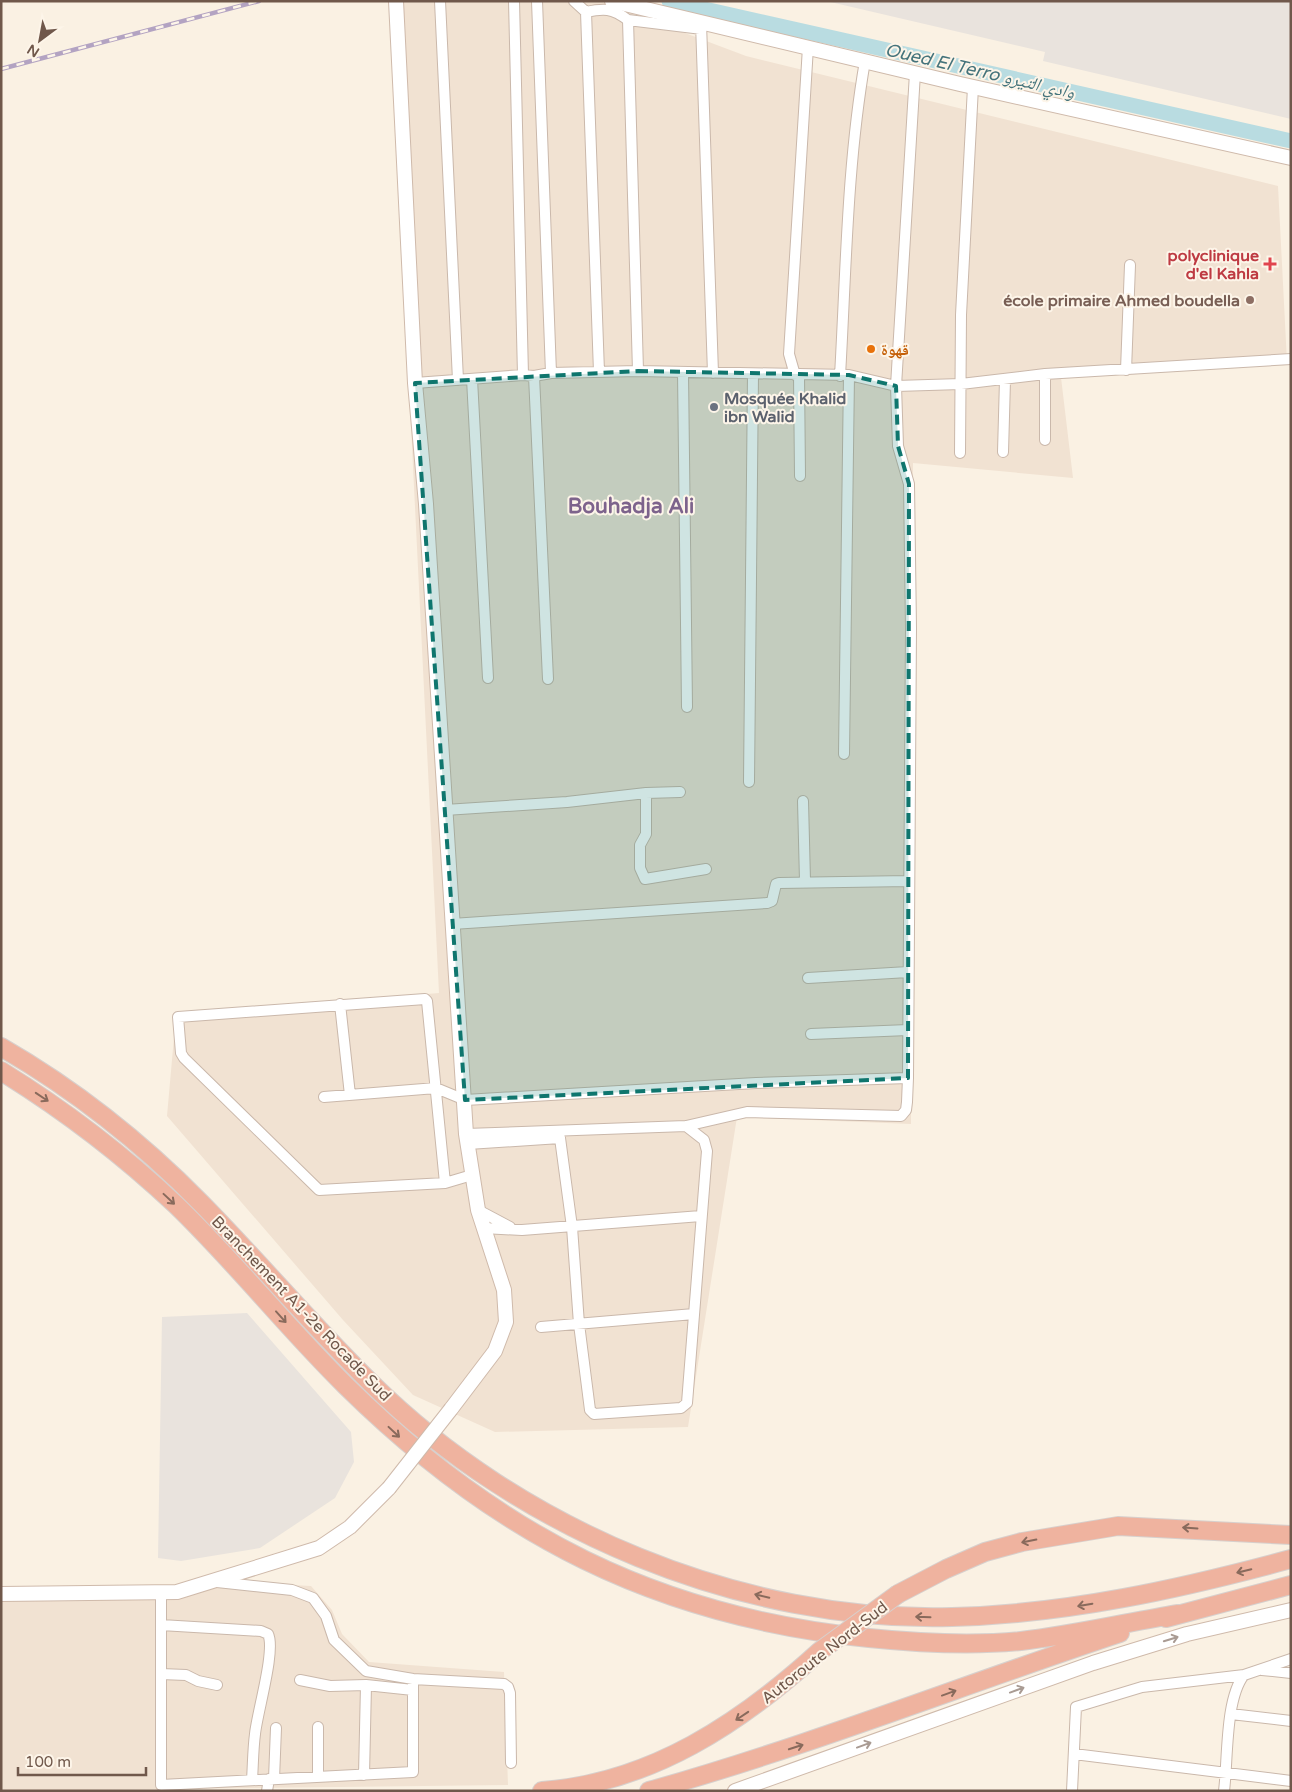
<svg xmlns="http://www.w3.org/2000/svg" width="1292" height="1792" font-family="'Varela Round','Noto Naskh Arabic',sans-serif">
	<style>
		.residential { fill: #f1e2d2 }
		.industrial { fill: #e9e3dd }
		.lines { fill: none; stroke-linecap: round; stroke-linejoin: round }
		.river { stroke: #b9dce1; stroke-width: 15 }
		.street-casing { stroke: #cab8ab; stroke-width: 12 }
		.secondary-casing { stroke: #cfbaab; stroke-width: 16 }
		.highway-casing { stroke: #d7d0cd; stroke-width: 20 }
		.street { stroke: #fff; stroke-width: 10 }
		.secondary { stroke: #fff; stroke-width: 14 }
		.highway { stroke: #efb39f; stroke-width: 18 }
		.rail-casing { stroke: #b3a3c2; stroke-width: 4.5 }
		.rail { stroke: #fdf5e9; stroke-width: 2.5; stroke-dasharray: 8; stroke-linecap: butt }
		.secondary-bridge-casing { stroke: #cfbaab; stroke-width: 16; stroke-linecap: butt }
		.highway-bridge-casing { stroke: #d7d0cd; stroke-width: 20; stroke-linecap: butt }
		.secondary-bridge { stroke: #fff; stroke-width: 14 }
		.highway-bridge { stroke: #efb39f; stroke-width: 18 }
		.oneway { stroke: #896a5c }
		.oneway2 { stroke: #a99b93 }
		.marked { fill: #0f766e; fill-opacity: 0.2; stroke: #0f766e; stroke-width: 4; stroke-dasharray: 10 6; stroke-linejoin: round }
		.health-dot { fill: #e0444e; stroke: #fdf5e9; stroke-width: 2 }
		.education-dot { fill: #8d6e63; stroke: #fdf5e9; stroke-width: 2 }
		.food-dot { fill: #e8710a; stroke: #fdf5e9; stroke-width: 2 }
		.worship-dot { fill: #6b7280; stroke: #fdf5e9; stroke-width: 2 }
		.labels { text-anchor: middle; stroke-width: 4; stroke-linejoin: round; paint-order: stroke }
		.health-label { font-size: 16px; font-weight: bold; fill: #be3a42; stroke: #fdf5e9; text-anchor: end }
		.education-label { font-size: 16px; font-weight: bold; fill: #785e54; stroke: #fdf5e9; text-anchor: end }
		.food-label { font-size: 16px; font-weight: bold; fill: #c56008; stroke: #fdf5e9; text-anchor: start }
		.worship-label { font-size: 16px; font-weight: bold; fill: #5b616d; stroke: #fdf5e9; text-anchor: start }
		.street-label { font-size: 16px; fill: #70584b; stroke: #fdf5e9 }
		.water-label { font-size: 18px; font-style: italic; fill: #44737b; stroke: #fdf5e9 }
		.district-label { font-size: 21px; font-weight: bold; fill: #7d638c; stroke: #fdf5e9 }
	</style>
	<rect width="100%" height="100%" fill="#faf1e3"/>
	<!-- residential -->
	<path class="residential" d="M390,1H600L746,56L1278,186L1287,362L1060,369L1073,478L913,463L911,1124L737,1117L688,1427L495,1432L413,1395L343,1320L167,1116L176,1015L439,993Z
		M213,1581L311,1586L332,1610L342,1634L369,1662L504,1672L508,1785L1,1791V1594L177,1592Z"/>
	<!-- industrial -->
	<path class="industrial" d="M826,1H1291V119L1043,61L1045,52Z
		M247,1313L351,1432L354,1462L335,1498L260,1548L181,1561L158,1558L162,1317Z"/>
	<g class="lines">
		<!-- river -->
		<path class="river" d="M669,1L1291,141"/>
		<!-- street casing -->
		<g class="street-casing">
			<path id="street" d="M440,1L458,380
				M514,1L523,375
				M537,1L551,373
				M574,1L586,12C604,8 612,8 628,20L638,371
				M586,12L599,372
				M628,20L702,29
				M701,23L713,373
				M1126,370L1130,265
				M683,372L687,707
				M795,375L789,354L808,47
				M799,375L800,476
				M534,376L548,679
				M840,376C846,271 847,164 865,61
				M472,379L488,678
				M415,383L523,375L534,376L551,373L638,371L849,375L896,386L961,384L1045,374L1291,359
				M1045,440V374
				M1003,452L1005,380
				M960,453L961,315L973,87
				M844,754L849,375
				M749,782L753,374
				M646,793V834L640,845V868L645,879L706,869
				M803,801L805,881
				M445,810L567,802L646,793L680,792
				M452,924L767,903L772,901L776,884L779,883L909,881
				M808,978L908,972
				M340,1004L350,1095
				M811,1034L908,1030
				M324,1097L436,1088L465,1100L756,1083L908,1078
				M466,1134L686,1126L747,1112L901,1116L906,1110L907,1102L908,1078L911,628L909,484L898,446L896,386L915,73
				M468,1144L560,1138L572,1227L579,1324L590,1410L594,1414L681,1408L687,1403L707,1151L704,1140L686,1126
				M445,1183L427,1001L425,999L178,1017L181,1053L184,1058L319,1190L445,1183L472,1175
				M478,1210L510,1227
				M483,1228L522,1230L701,1216
				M541,1327L694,1314
				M217,1582L292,1590L313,1598L326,1616L334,1640L366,1671L413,1679L504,1684L508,1687L510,1693L511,1763
				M161,1592V1785L413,1772V1679
				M161,1625L261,1631L268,1634C276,1650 257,1713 255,1734C253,1749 253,1765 252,1780
				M1262,1670L1291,1673
				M161,1674L186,1675L198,1681L217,1685
				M300,1680L330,1686L366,1685L413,1690
				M1231,1714L1291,1721
				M1074,1754L1291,1781
				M364,1775L366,1685
				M318,1777V1727
				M274,1779L276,1728
				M267,1791L269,1779
				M1072,1791L1076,1707L1142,1687L1244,1675L1291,1659
				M1224,1791C1228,1760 1225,1699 1244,1675"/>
		</g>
		<!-- secondary casing -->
		<g class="secondary-casing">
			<path id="secondary" d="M396,1L415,383L426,504L466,1134L478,1210L504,1290L506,1322L495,1351L451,1409
				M612,1L960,84L1291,158
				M1,1594L177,1592L319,1548L350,1527L389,1488
				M735,1791L1093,1663L1187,1634L1291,1610"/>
		</g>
		<!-- highway casing -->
		<g class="highway-casing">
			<path id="highway" d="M1,1047C74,1089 143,1144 201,1203C259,1262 312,1325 371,1383C520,1530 742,1623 952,1617C1067,1614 1180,1589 1291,1559
				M1,1071C64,1110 122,1154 176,1205C236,1263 287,1328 346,1386C497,1535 657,1617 869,1638C918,1643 971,1646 1021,1641C1073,1635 1125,1623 1177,1614
				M898,1594L946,1569L985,1552L1022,1542L1118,1526L1291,1535
				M1166,1618L1291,1585
				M542,1791C651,1783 741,1723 820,1651
				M649,1791C809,1746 963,1685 1120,1633"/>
		</g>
		<!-- street -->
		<use href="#street" class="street"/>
		<!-- secondary -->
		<use href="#secondary" class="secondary"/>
		<!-- highway -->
		<use href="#highway" class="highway"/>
		<!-- rail casing -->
		<g class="rail-casing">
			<path id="rail" d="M1,69L259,1"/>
		</g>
		<!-- rail -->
		<use href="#rail" class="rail"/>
		<!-- secondary-bridge casing -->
		<g class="secondary-bridge-casing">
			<path id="secondary-bridge" d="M389,1488L451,1409"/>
		</g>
		<!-- highway-bridge casing -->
		<g class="highway-bridge-casing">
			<path id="highway-bridge" d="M820,1651L898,1594"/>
		</g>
		<!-- secondary-bridge -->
		<use href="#secondary-bridge" class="secondary-bridge"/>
		<!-- highway-bridge -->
		<use href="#highway-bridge" class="highway-bridge"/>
	</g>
	<!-- one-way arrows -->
	<defs><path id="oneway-shaft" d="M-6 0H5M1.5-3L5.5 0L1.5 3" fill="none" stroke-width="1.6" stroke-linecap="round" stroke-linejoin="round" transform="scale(1.25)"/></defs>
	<g class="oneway">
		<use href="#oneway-shaft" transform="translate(42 1097) rotate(34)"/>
		<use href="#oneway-shaft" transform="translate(169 1199) rotate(43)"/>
		<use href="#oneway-shaft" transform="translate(281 1317) rotate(48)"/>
		<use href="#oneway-shaft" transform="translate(394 1432) rotate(43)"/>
		<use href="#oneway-shaft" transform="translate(1190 1528) rotate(-176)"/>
		<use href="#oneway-shaft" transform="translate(1029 1541) rotate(169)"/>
		<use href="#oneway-shaft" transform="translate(1244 1571) rotate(167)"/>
		<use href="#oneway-shaft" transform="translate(762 1596) rotate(-166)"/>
		<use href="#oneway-shaft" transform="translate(1085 1605) rotate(170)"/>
		<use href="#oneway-shaft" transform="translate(923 1617) rotate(-178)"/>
		<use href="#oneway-shaft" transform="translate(949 1693) rotate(-20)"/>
		<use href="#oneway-shaft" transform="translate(742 1716) rotate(146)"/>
		<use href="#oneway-shaft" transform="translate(796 1747) rotate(-18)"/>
	</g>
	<g class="oneway2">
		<use href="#oneway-shaft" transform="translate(1171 1639) rotate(-17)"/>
		<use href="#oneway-shaft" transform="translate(1017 1690) rotate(-20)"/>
		<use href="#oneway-shaft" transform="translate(864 1745) rotate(-20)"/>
	</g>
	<!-- marked area -->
	<path class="marked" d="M638,371L849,375L896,386L898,446L909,484L908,1078L465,1100L415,383Z"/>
	<!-- markers -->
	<path class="health-dot" d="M1267.5 256.5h5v5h5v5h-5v5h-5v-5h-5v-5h5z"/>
	<circle class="education-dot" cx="1250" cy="300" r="5"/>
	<circle class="food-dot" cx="871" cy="349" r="5"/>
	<circle class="worship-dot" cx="714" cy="407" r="5"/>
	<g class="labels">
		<!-- health labels -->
		<g class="health-label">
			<text x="1259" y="261">polyclinique<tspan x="1259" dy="18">d'el Kahla</tspan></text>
		</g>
		<!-- education labels -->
		<g class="education-label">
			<text x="1240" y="306">école primaire Ahmed boudella</text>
		</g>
		<!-- food labels -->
		<g class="food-label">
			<text x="881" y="355">قهوة</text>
		</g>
		<!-- worship labels -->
		<g class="worship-label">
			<text x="724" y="404">Mosquée Khalid<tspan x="724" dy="18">ibn Walid</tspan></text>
		</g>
		<!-- street labels -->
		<g class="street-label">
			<text transform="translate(302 1308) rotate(46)" y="6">Branchement A1-2e Rocade Sud</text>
			<text transform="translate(824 1652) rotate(-38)" y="6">Autoroute Nord-Sud</text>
		</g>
		<!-- water labels -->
		<g class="water-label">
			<text transform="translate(980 71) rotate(13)" y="6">Oued El Terro وادي التيرو</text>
		</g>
		<!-- district labels -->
		<g class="district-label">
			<text x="631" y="513">Bouhadja Ali</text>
		</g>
	</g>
	<!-- border -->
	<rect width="1292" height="1792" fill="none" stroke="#70584b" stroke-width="5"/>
	<!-- north arrow -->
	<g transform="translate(40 40) rotate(212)" stroke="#fdf5e9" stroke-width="4" paint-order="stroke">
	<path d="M0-4L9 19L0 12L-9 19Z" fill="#70584b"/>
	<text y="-8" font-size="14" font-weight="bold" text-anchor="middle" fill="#70584b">N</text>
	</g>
	<!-- scale -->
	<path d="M18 1767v8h128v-8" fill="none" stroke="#70584b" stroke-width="2.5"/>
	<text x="25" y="1767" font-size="15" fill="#70584b" stroke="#fdf5e9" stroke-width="4" paint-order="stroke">100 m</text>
</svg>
